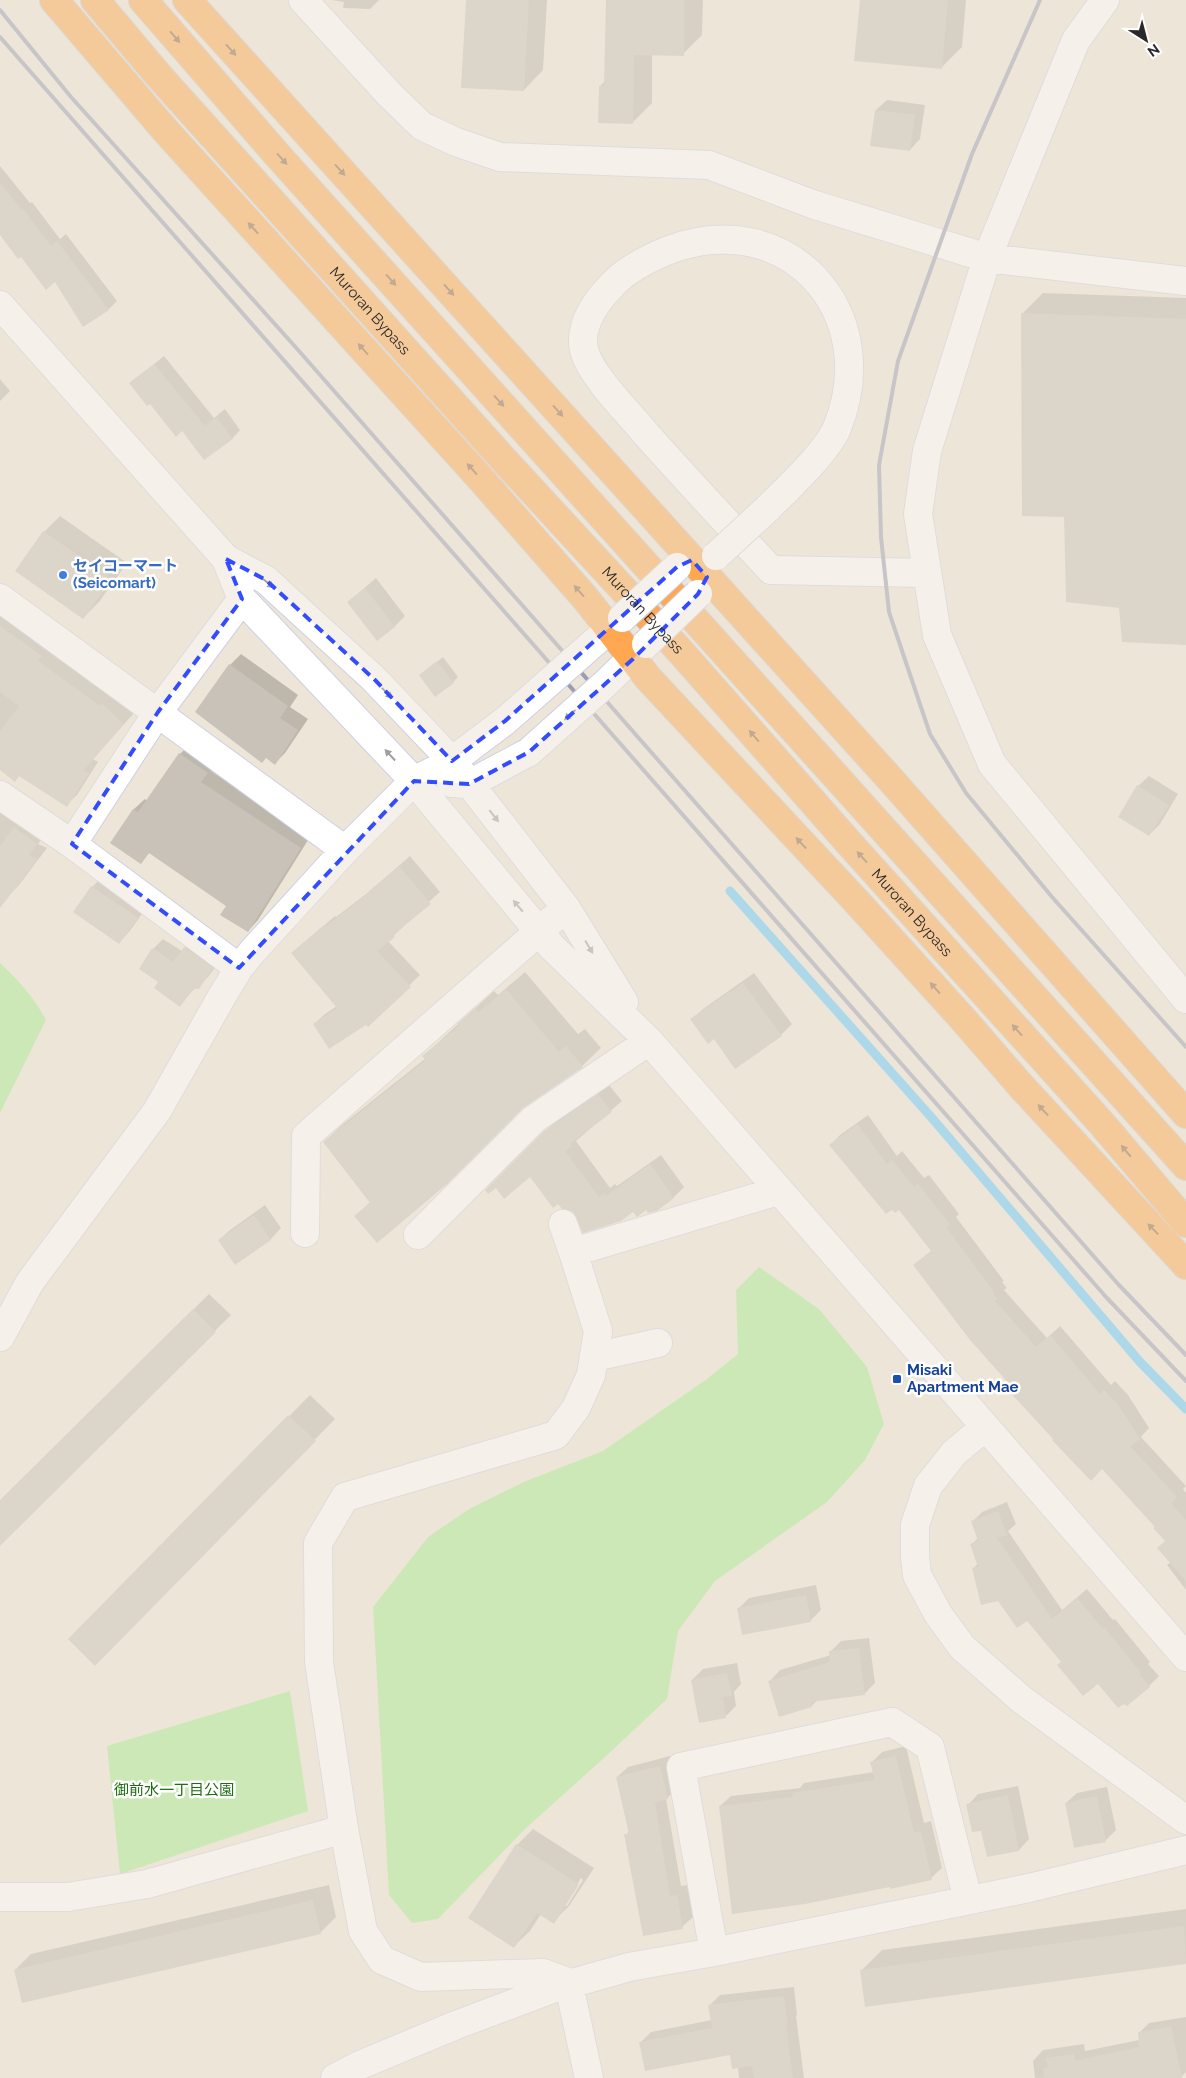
<svg xmlns="http://www.w3.org/2000/svg" width="1186" height="2078" font-family="Raleway,'Noto Sans JP',sans-serif">
	<style>
		.green { fill: #a7ea8e }
		.shadow { fill: #0003; fill-rule: evenodd }
		.lines { fill: none; stroke-linecap: round; stroke-linejoin: round }
		.stream { stroke: #5ec8fc; stroke-width: 9 }
		.building { fill: #c8c2b8 }
		.minor-casing { stroke: #cdd0e4; stroke-width: 30 }
		.highway-casing { stroke: #c7c7c7; stroke-width: 30 }
		.minor { stroke: #fff; stroke-width: 28 }
		.highway { stroke: #ffa851; stroke-width: 28 }
		.rail { stroke: #9b9db5; stroke-width: 4 }
		.minor-bridge-casing { stroke: #cdd0e4; stroke-width: 30; stroke-linecap: butt }
		.minor-bridge { stroke: #fff; stroke-width: 28 }
		.oneway { fill: #89623b }
		.oneway2 { fill: #9f9f9f }
		.marked { fill: none; stroke: #334cff; stroke-width: 4; stroke-dasharray: 10 6; stroke-linejoin: round }
		.shop-dot { fill: #3f7fe0; stroke: #fff; stroke-width: 2 }
		.transit-dot { fill: #1a4fb4; stroke: #fff; stroke-width: 2 }
		.labels { text-anchor: middle; stroke-width: 5; stroke-linejoin: round; paint-order: stroke }
		.street-label { font-size: 15px; fill: #292929; stroke: #fff }
		.shop-label { font-size: 15px; font-weight: bold; fill: #366cbe; stroke: #fff; text-anchor: start }
		.transit-label { font-size: 15px; font-weight: bold; fill: #164399; stroke: #fff; text-anchor: start }
		.park-label { font-size: 15px; fill: #1e6d11; stroke: #fff }
	</style>
	<rect width="100%" height="100%" fill="#ede5d8"/>
	<!-- green -->
	<path class="green" d="M0,963C18,980 34,997 46,1020L0,1113Z
		M759,1267L819,1309L867,1367L884,1424L865,1460L827,1502L715,1581L678,1631L667,1699L605,1757L525,1829L438,1919L412,1923L389,1895L373,1607L428,1537L469,1509L526,1481L603,1451L707,1379L738,1354L736,1290Z
		M290,1691L308,1811L120,1874L107,1746Z"/>
	<!-- shadow -->
	<path class="shadow" d="M331,0H379L370,9L343,8L344,2Z
		M467,0H547L543,70L524,90Z
		M607,0H703L702,35L683,54H652V103L633,122L600,86L606,80Z
		M861,0H966L962,47L941,68Z
		M887,100L925,105L920,139L910,150L876,110Z
		M0,166L30,203L32,202L60,239L66,234L117,301L109,309L84,325L56,280L21,255L0,233Z
		M1043,293L1186,298V644L1120,607L1065,516L1023,313Z
		M164,356L214,418L225,409L240,430L232,439L182,430L150,402L131,383Z
		M0,379L10,391L0,401Z
		M60,516L127,563L99,602L83,618L17,571L44,532Z
		M376,578L405,616L394,627L348,602Z
		M0,606L51,645L48,650L112,697L113,695L134,713L93,759L98,762L77,795L66,805L20,775L15,780L0,769Z
		M241,654L298,695L290,707L308,719L285,753L275,763L230,665Z
		M443,657L458,677L453,682L420,675Z
		M190,744L217,762L211,771L310,837L258,920L248,931L228,906L150,852L140,863L111,843L134,809L145,799L147,801L180,754Z
		M1149,776L1178,794L1160,824L1149,835L1138,786Z
		M0,799L46,833L38,844L47,848L19,885L9,895L0,888Z
		M410,856L440,892L403,925L404,926L388,941L420,975L368,1025L366,1023L314,1024L325,1014L337,1006L293,953L335,916L336,917L370,891Z
		M103,876L147,907L129,932L119,943L74,911L92,887Z
		M195,937L222,958L208,977L195,988L180,1005L160,982L140,969L153,949L163,939L182,951Z
		M525,972L578,1034L585,1029L601,1048L582,1066L356,1216L371,1201L324,1142L343,1124L426,1058L424,1056L443,1038L494,991L498,995Z
		M754,973L792,1024L781,1035L692,1019L703,1009Z
		M609,1085L622,1101L576,1141L610,1188L615,1184L617,1186L661,1155L684,1187L674,1197L656,1210L574,1211L531,1175L487,1190L556,1121Z
		M868,1115L897,1156L902,1151L924,1178L929,1175L959,1214L956,1217L1004,1281L1002,1282L1007,1288L1004,1290L1047,1338L1060,1326L1111,1385L1115,1381L1128,1395L1149,1428L1141,1437L1186,1486L1183,1489L1186,1493V1590L1167,1565L1171,1562L1166,1541L1156,1527L1102,1468L1055,1439L915,1265L932,1250L899,1208L830,1145L840,1135Z
		M265,1205L281,1228L271,1239L235,1263L219,1240L230,1230Z
		M209,1294L231,1315L0,1544V1501Z
		M310,1395L335,1419L95,1664L70,1639Z
		M1007,1502L1016,1524L1008,1531L1062,1610L1087,1589L1113,1620L1115,1619L1150,1662L1148,1664L1159,1676L1149,1686L1098,1682L1062,1662L1027,1619L974,1568L978,1563L971,1545L978,1538L972,1522L982,1512Z
		M816,1585L821,1610L810,1621L738,1609L749,1598Z
		M869,1638L875,1683L865,1693L818,1699L812,1706L770,1681L780,1670L831,1655L830,1652L841,1641Z
		M737,1663L741,1684L734,1692L736,1706L726,1716L700,1721L692,1680L703,1669Z
		M906,1746L924,1823L931,1821L942,1868L931,1878L890,1885L720,1806L731,1796L800,1788L804,1783L874,1772L872,1762L882,1752Z
		M670,1756L677,1788L666,1799L681,1886L688,1885L693,1917L682,1927L626,1835L630,1830L617,1777L628,1767Z
		M1018,1786L1029,1839L1019,1850L988,1856L982,1829L968,1805L978,1794Z
		M1107,1787L1116,1830L1106,1840L1066,1803L1077,1793Z
		M533,1829L594,1868L569,1906L553,1922L541,1914L530,1931L514,1946L470,1917L517,1845ZM581,1878L583,1880L567,1906H564Z
		M329,1885L336,1917L320,1933L15,1970L31,1954Z
		M1186,1909V1963L866,2005L861,1971L882,1950Z
		M794,1987L797,2015L796,2016L804,2078H739L738,2067L731,2053L641,2042L651,2032L712,2020L710,2005L720,1995Z
		M1186,2017V2072L1181,2077L1035,2078L1033,2061L1043,2050L1084,2044L1085,2051L1139,2040V2033L1149,2023Z"/>
	<g class="lines">
		<!-- stream -->
		<path class="stream" d="M730,891L932,1118L1140,1362L1186,1409"/>
	</g>
	<!-- building -->
	<path class="building" d="M466,0H529L524,91L461,88Z
		M606,0H684V56L634,55L633,124L598,123L599,86H604Z
		M860,0H948L942,69L854,61Z
		M875,110L915,115L910,151L870,146Z
		M0,183L22,210L23,209L51,246L57,241L109,310L83,327L55,282L46,290L21,257L18,259L0,235Z
		M1021,313L1186,319V645L1122,642L1119,608L1066,602L1064,517L1022,516Z
		M154,364L205,426L216,417L233,439L204,460L182,431L176,437L150,404L147,406L129,383Z
		M43,531L112,579L83,619L15,571Z
		M365,588L395,627L377,641L347,602Z
		M0,626L42,656L38,661L100,706L102,704L124,724L84,770L89,773L67,807L19,776L15,782L0,770V731L19,706L0,692Z
		M437,661L454,683L435,697L419,675Z
		M229,664L288,706L280,718L298,730L275,765L266,758L262,763L195,712Z
		M179,753L208,773L201,782L301,848L248,932L220,915L226,906L149,853L141,864L110,843L133,809L138,812Z
		M1137,785L1169,805L1149,836L1118,817Z
		M14,827L37,844L29,855L38,859L0,908V846Z
		M399,866L431,904L393,935L395,937L377,951L411,987L368,1027L366,1025L329,1049L313,1024L337,1008L291,953L324,925L325,927L370,892L369,891Z
		M91,886L138,918L119,944L73,912Z
		M184,947L213,968L199,989H193L180,1007L154,988L158,982L139,969L152,948L173,962Z
		M743,983L782,1036L735,1069L714,1039L708,1044L690,1019Z
		M506,989L559,1052L566,1046L583,1067L523,1108L447,1184L377,1243L354,1216L370,1203L323,1142L426,1060L422,1056L459,1026L457,1024L475,1008L478,1013Z
		M598,1094L612,1112L570,1144L572,1146L565,1151L599,1197L604,1193L606,1196L650,1164L674,1198L657,1211L648,1213L646,1210L637,1217L633,1212L621,1221L583,1233L573,1212L562,1209L558,1204L553,1208L530,1177L504,1199L496,1188L488,1194L485,1190L544,1131Z
		M857,1124L887,1164L892,1160L914,1187L918,1184L950,1224L946,1227L994,1292L993,1293L997,1299L995,1301L1036,1347L1050,1335L1100,1394L1104,1390L1118,1405L1140,1439L1130,1446L1177,1497L1171,1503L1186,1520V1581L1157,1548L1165,1541L1153,1528L1155,1527L1102,1469L1091,1481L1052,1440L1053,1439L1007,1389L1011,1386L970,1340L913,1265L931,1251L899,1210L895,1213L892,1210L886,1214L829,1145Z
		M254,1215L271,1240L235,1265L218,1240Z
		M193,1309L216,1332L0,1546V1500Z
		M288,1415L316,1441L95,1666L68,1639Z
		M998,1511L1007,1535L997,1538L1052,1619L1077,1598L1103,1629L1104,1627L1141,1673L1139,1674L1150,1687L1127,1706L1124,1704L1118,1708L1098,1684L1083,1696L1057,1665L1061,1662L1027,1621L1017,1628L998,1601L981,1605L972,1568L978,1567L970,1544L978,1541L971,1521Z
		M806,1595L811,1622L742,1635L737,1608Z
		M859,1648L865,1695L811,1702L812,1707L779,1717L768,1681L830,1662L829,1651Z
		M727,1673L732,1696L723,1697L726,1718L699,1723L691,1680Z
		M896,1756L914,1833L921,1831L932,1880L890,1889V1887L805,1904L732,1914L719,1806L793,1797L792,1793L875,1780L870,1762Z
		M660,1766L668,1799L655,1803L670,1896L677,1895L683,1929L643,1936L624,1834H629L616,1777Z
		M1008,1795L1019,1851L987,1857L981,1831L972,1832L966,1804Z
		M1097,1796L1106,1842L1074,1848L1065,1803Z
		M516,1844L579,1884L554,1924L537,1913L514,1948L468,1918Z
		M313,1900L321,1934L22,2003L14,1970Z
		M1184,1926L1186,1964L865,2007L860,1970Z
		M784,1996L788,2026H786L793,2078H754L752,2066L732,2069L730,2055L645,2071L639,2042L712,2028L708,2005Z
		M1171,2027L1182,2078H1044L1043,2068L1048,2067L1046,2058L1074,2054L1075,2061L1139,2047L1138,2032Z"/>
	<g class="lines">
		<!-- minor casing -->
		<g class="minor-casing">
			<path id="minor" d="M303,0L389,94L422,126L456,142L500,157L709,165L812,204L987,258L1186,281
				M1105,0L1076,40L987,258L927,451L918,514L937,635L992,764L1186,999
				M0,305L226,559L242,599L414,781L551,946L649,1041L1186,1657
				M767,509C787,489 827,452 837,428C884,312 787,205 669,250C649,258 629,268 614,283C599,298 582,320 583,343C584,358 595,373 604,385C617,402 632,417 646,434C687,480 729,525 771,570L927,573
				M226,559L266,580L374,679L452,761L566,908L624,1002
				M0,598L345,850
				M580,655L622,618
				M606,683L646,644
				M451,783L469,784L529,752
				M0,795L72,844L239,968
				M72,844L158,712L242,599
				M563,1224L573,1252
				M305,1233L306,1136L553,919
				M418,1235L534,1119L649,1041
				M0,1337L30,1282L157,1111L221,998L239,968L252,952L345,850L414,781L452,761L505,721
				M594,1357L658,1343
				M985,1427L954,1453L928,1486L915,1525V1557L917,1575L938,1614L962,1647L1021,1699L1186,1820
				M0,1897H68L147,1884L344,1829
				M714,1952L681,1767L892,1722L930,1747L968,1900
				M573,1984L543,1973L421,1977L382,1960L363,1931L344,1829L319,1662L318,1543L345,1497L556,1435L576,1408L591,1375L598,1331L573,1252L778,1191
				M569,1985L589,2078
				M335,2078L360,2065L456,2025L552,1989L629,1967L714,1952L1029,1888L1186,1850"/>
		</g>
		<!-- highway casing -->
		<g class="highway-casing">
			<g id="highway">
				<path d="M54,0L165,130L480,478L586,599L648,678L857,902L962,1018L1021,1086L1186,1265"/>
				<path id="s1" d="M95,0L159,76L504,460L680,651L849,843L1103,1125L1186,1223"/>
				<path d="M143,0L280,158L1186,1166"/>
				<path d="M187,0L891,780L1186,1114"/>
			</g>
		</g>
		<!-- minor -->
		<use href="#minor" class="minor"/>
		<!-- highway -->
		<use href="#highway" class="highway"/>
		<!-- rail -->
		<path class="rail" d="M1040,0L972,154L898,361L879,465L881,537L889,612L930,734L966,793L1052,897L1186,1047
			M0,10L71,97L299,351L1118,1284L1186,1355
			M0,37L1106,1297L1186,1381"/>
		<!-- minor-bridge casing -->
		<g class="minor-bridge-casing">
			<path id="minor-bridge" d="M716,556L767,509
				M622,618L677,567
				M646,644L698,594
				M505,721L580,655
				M529,752L606,683"/>
		</g>
		<!-- minor-bridge -->
		<use href="#minor-bridge" class="minor-bridge"/>
	</g>
	<!-- one-way arrows -->
	<defs><path id="oneway-solid" d="M-6-.8H1V-3.2L6.5 0L1 3.2V.8H-6Z" transform="scale(1.25)"/></defs>
	<g class="oneway">
		<use href="#oneway-solid" transform="translate(175 37) rotate(49)"/>
		<use href="#oneway-solid" transform="translate(231 50) rotate(48)"/>
		<use href="#oneway-solid" transform="translate(282 159) rotate(48)"/>
		<use href="#oneway-solid" transform="translate(340 170) rotate(48)"/>
		<use href="#oneway-solid" transform="translate(253 228) rotate(-132)"/>
		<use href="#oneway-solid" transform="translate(391 280) rotate(48)"/>
		<use href="#oneway-solid" transform="translate(449 290) rotate(48)"/>
		<use href="#oneway-solid" transform="translate(363 349) rotate(-132)"/>
		<use href="#oneway-solid" transform="translate(499 401) rotate(48)"/>
		<use href="#oneway-solid" transform="translate(558 411) rotate(48)"/>
		<use href="#oneway-solid" transform="translate(472 469) rotate(-132)"/>
		<use href="#oneway-solid" transform="translate(579 591) rotate(-131)"/>
		<use href="#oneway-solid" transform="translate(754 736) rotate(-131)"/>
		<use href="#oneway-solid" transform="translate(801 843) rotate(-133)"/>
		<use href="#oneway-solid" transform="translate(862 857) rotate(-132)"/>
		<use href="#oneway-solid" transform="translate(935 988) rotate(-132)"/>
		<use href="#oneway-solid" transform="translate(1017 1030) rotate(-132)"/>
		<use href="#oneway-solid" transform="translate(1043 1110) rotate(-133)"/>
		<use href="#oneway-solid" transform="translate(1126 1151) rotate(-130)"/>
		<use href="#oneway-solid" transform="translate(1153 1229) rotate(-134)"/>
	</g>
	<g class="oneway2">
		<use href="#oneway-solid" transform="translate(268 583) rotate(39)"/>
		<use href="#oneway-solid" transform="translate(387 693) rotate(46)"/>
		<use href="#oneway-solid" transform="translate(570 715) rotate(138)"/>
		<use href="#oneway-solid" transform="translate(390 755) rotate(-133)"/>
		<use href="#oneway-solid" transform="translate(494 816) rotate(52)"/>
		<use href="#oneway-solid" transform="translate(518 906) rotate(-130)"/>
		<use href="#oneway-solid" transform="translate(589 947) rotate(59)"/>
	</g>
	<!-- marked area -->
	<path d="M0 0H1186V2078H0ZM226,559L266,580L374,679L452,761L505,721L677,567L692,560L707,577L698,594L633,659L529,752L469,784L414,781L239,968L72,844L158,712L242,599Z" fill="#ede5d8" fill-opacity=".55" fill-rule="evenodd"/>
	<path class="marked" d="M226,559L266,580L374,679L452,761L505,721L677,567L692,560L707,577L698,594L633,659L529,752L469,784L414,781L239,968L72,844L158,712L242,599Z"/>
	<!-- markers -->
	<circle class="shop-dot" cx="63" cy="575" r="5"/>
	<rect class="transit-dot" x="892" y="1374" width="10" height="10" rx="2.5"/>
	<g class="labels">
		<!-- street labels -->
		<g class="street-label">
			<text dy="5" stroke="none"><textPath href="#s1" startOffset="415">Muroran Bypass</textPath></text>
			<text dy="5" stroke="none"><textPath href="#s1" startOffset="820">Muroran Bypass</textPath></text>
			<text dy="5" stroke="none"><textPath href="#s1" startOffset="1225">Muroran Bypass</textPath></text>
		</g>
		<!-- shop labels -->
		<g class="shop-label">
			<text x="73" y="571">セイコーマート<tspan x="73" dy="17">(Seicomart)</tspan></text>
		</g>
		<!-- transit labels -->
		<g class="transit-label">
			<text x="907" y="1375">Misaki<tspan x="907" dy="17">Apartment Mae</tspan></text>
		</g>
		<!-- park labels -->
		<g class="park-label">
			<text x="174" y="1795">御前水一丁目公園</text>
		</g>
	</g>
	<!-- north arrow -->
	<g transform="translate(1146 40) rotate(144)" stroke="#ffffff" stroke-width="4" paint-order="stroke">
	<path d="M0-4L9 19L0 12L-9 19Z" fill="#292929"/>
	<text y="-8" font-size="14" font-weight="bold" text-anchor="middle" fill="#292929">N</text>
	</g>
</svg>
